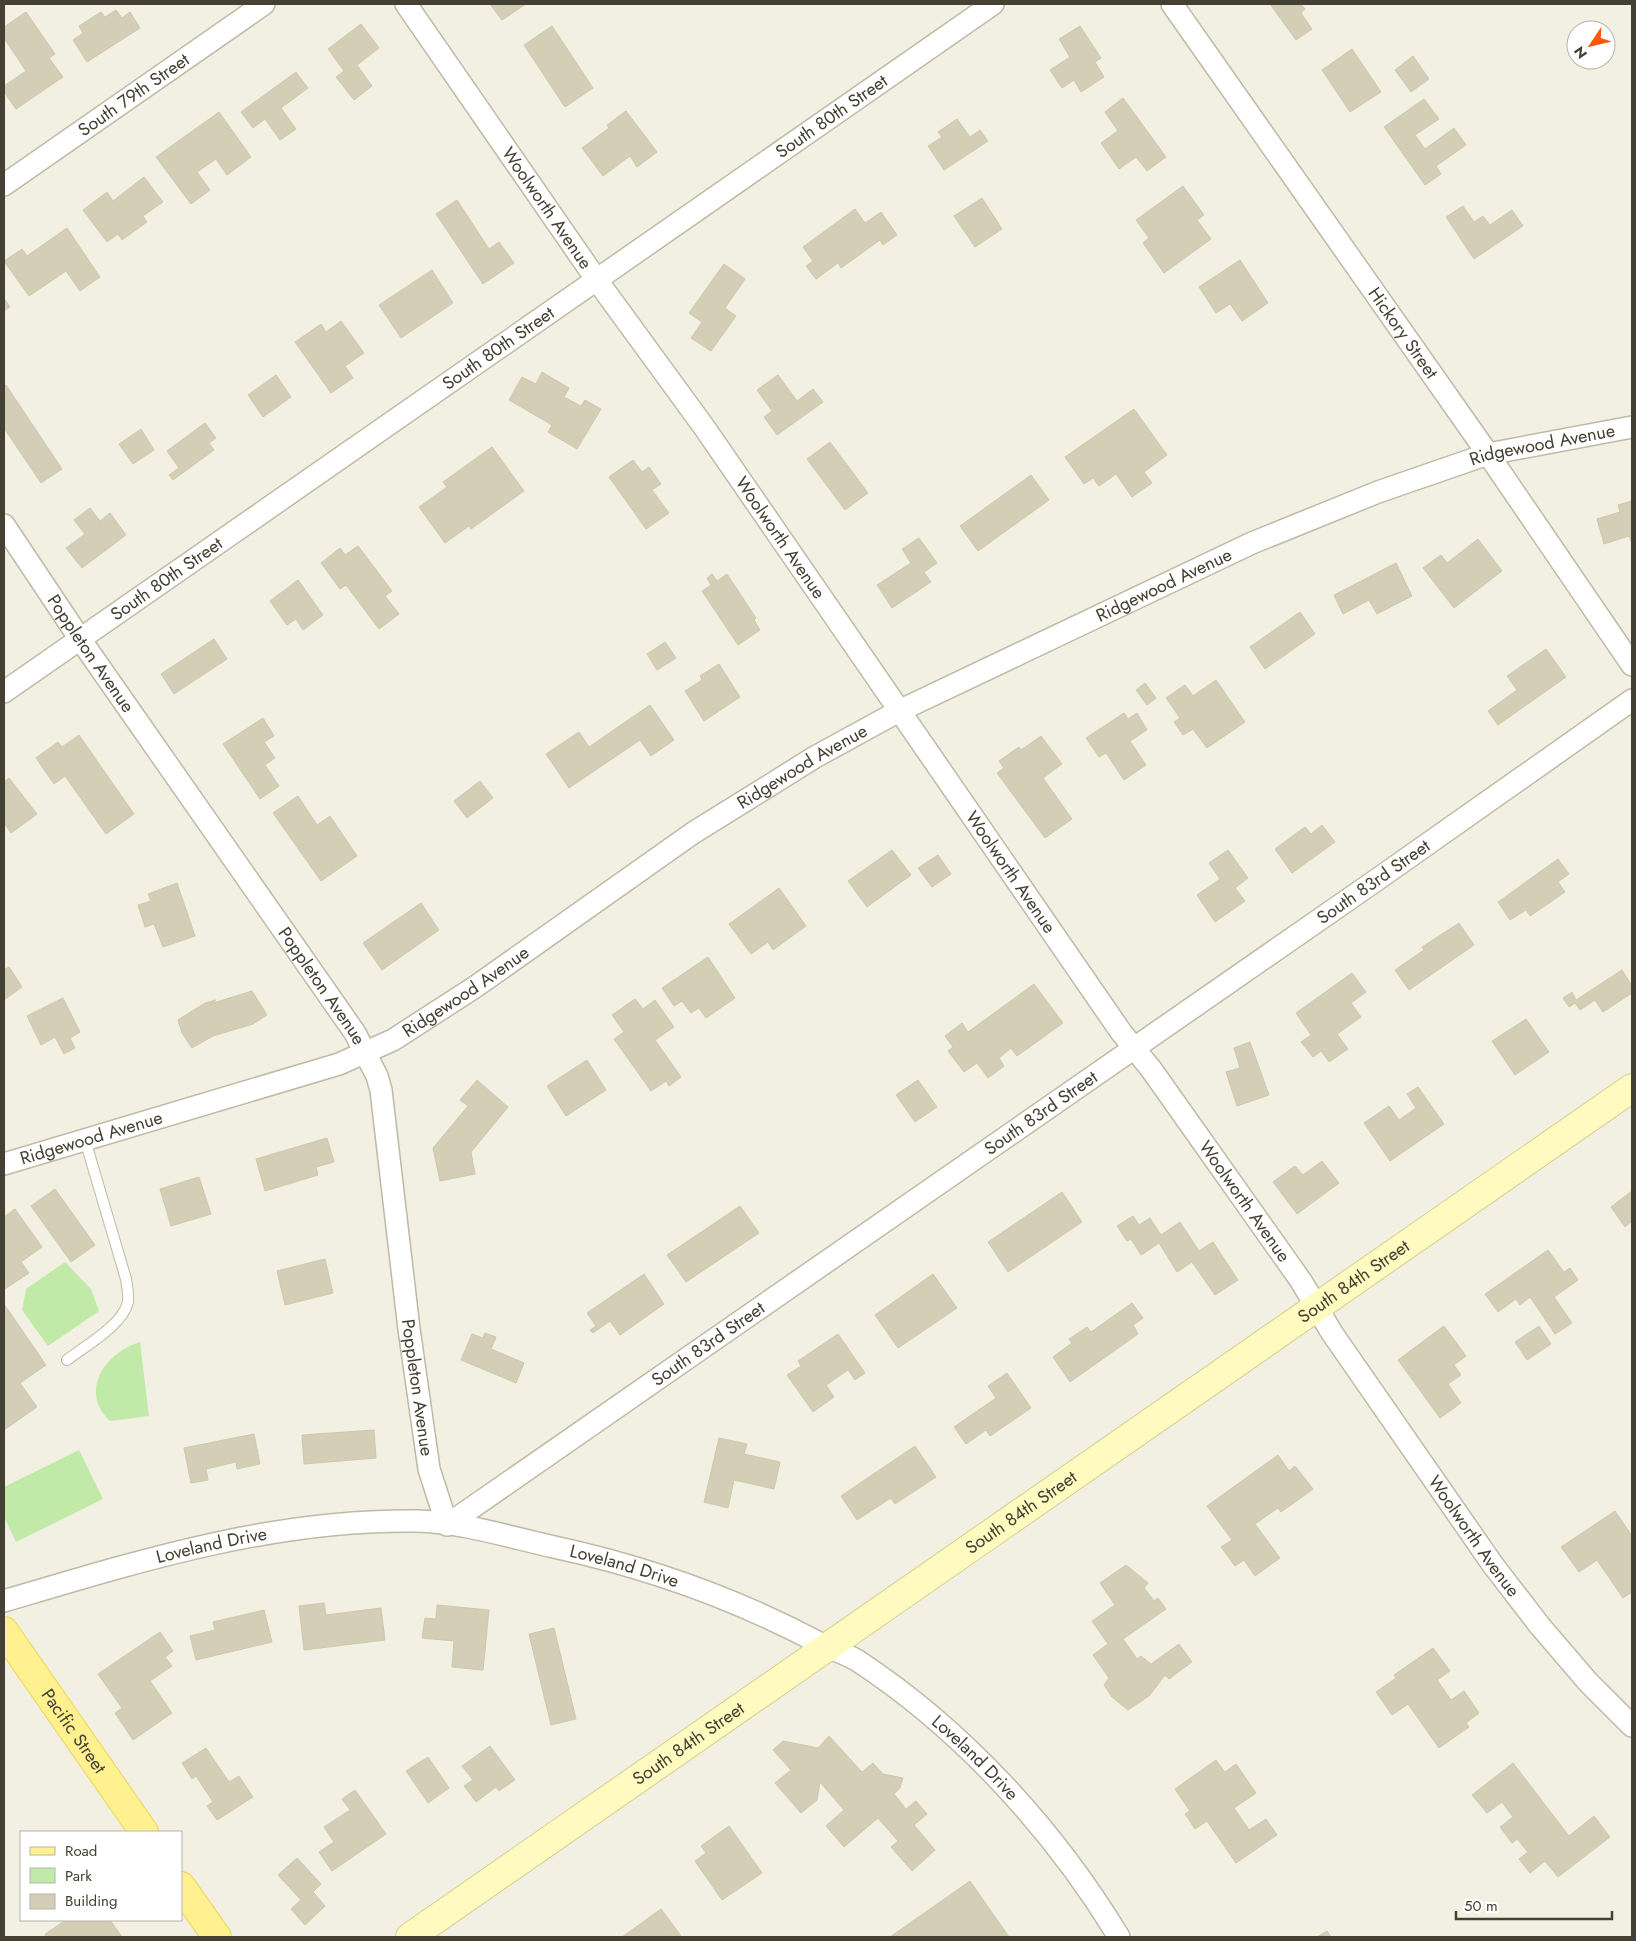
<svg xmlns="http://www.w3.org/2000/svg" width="1636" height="1941" font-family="Jost,sans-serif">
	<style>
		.green { fill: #c1eaa8 }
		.building { fill: #d4ceb7; stroke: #d0c7aa }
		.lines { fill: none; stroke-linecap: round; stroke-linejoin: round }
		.lane-casing { stroke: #bebaa5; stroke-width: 12 }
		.street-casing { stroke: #bebaa5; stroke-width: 24 }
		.secondary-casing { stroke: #d5cf8f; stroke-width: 30 }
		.primary-casing { stroke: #ebd658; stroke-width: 30 }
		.lane { stroke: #fff; stroke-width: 10 }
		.street { stroke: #fff; stroke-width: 21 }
		.secondary { stroke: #fffac0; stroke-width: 28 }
		.primary { stroke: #fff18f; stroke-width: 28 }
		.labels { text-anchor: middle; stroke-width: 4.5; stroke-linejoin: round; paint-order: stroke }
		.street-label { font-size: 18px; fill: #444033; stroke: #fff }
	</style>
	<rect width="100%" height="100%" fill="#f2f0e2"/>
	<!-- green -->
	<path class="green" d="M65,1262L91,1289L99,1311L48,1346L22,1310L26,1289Z
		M140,1342L149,1416L110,1421C78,1391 106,1352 140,1342Z
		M79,1450L103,1499L16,1542L4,1517V1487Z"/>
	<!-- building -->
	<path class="building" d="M490,4H526L502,20Z
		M1270,4H1301L1305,9L1301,13L1312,29L1296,40Z
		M116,10L122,18L130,12L140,28L87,62L73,40L83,33L79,26L101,12L105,17Z
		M26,12L55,54L49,58L63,77L16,109L4,92V86L26,71L4,38V27Z
		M361,24L379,48L357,65L372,86L354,100L336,77L344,71L328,49Z
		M552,26L593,88L565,107L524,45Z
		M1080,26L1101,58L1095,62L1104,77L1081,92L1074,80L1062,88L1050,70L1070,57L1059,39Z
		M1352,49L1381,92L1350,112L1322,70Z
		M1413,56L1429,79L1411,92L1395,70Z
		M296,72L308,88L281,108L296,129L280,140L265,119L253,128L241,112Z
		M1123,98L1166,157L1147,171L1136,157L1119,169L1101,143L1118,131L1105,112Z
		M1424,99L1439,119L1415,135L1425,149L1454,128L1466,145L1436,166L1441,174L1425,185L1384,127Z
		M626,111L657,152L637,167L630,156L603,176L582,148L609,128L607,125Z
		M219,112L251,157L227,175L216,159L197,172L210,190L191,204L156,157Z
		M957,119L970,137L980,130L988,141L944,170L928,146L942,137L938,132Z
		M144,177L163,202L143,216L147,222L122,240L118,234L107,242L83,210L107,192L113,201Z
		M1183,186L1204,215L1197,220L1211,239L1164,273L1143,243L1149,238L1136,220Z
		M982,198L1002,229L975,247L954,216Z
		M457,200L489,249L499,242L514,263L483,284L436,214Z
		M1463,206L1474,222L1483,216L1490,225L1512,210L1523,226L1474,259L1446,217Z
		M855,209L865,223L881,212L897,235L883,245L880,240L841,268L838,263L816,279L806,266L813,261L803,247Z
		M67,228L100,277L80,291L66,271L29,296L4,261L22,249L27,256Z
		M1240,260L1268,303L1242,321L1230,304L1216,313L1199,287Z
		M724,264L745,279L725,308L736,316L711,351L691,338L702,322L689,313Z
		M432,270L453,303L401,338L379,305Z
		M4,298L10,307L4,311Z
		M341,321L364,353L345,366L353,378L331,393L295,342L321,324L326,332Z
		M542,372L569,388L564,397L581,406L585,400L601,409L577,449L548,432L552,425L509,400L522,377L536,384Z
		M276,375L291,397L263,417L248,395Z
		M778,375L797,401L813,389L823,402L777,435L764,417L772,411L757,390Z
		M6,385L62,469L41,483L4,428V387Z
		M1134,409L1167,455L1144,472L1152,483L1132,497L1116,474L1099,486L1093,478L1084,484L1065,457Z
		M205,423L216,438L209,443L214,450L173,480L169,475L179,468L167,451Z
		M141,429L154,450L133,464L119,444Z
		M830,442L868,493L845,510L807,459Z
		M492,447L524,491L471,529L469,526L445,543L419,507L447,487L443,482Z
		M633,460L642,472L649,467L661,484L652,490L669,513L646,529L609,477Z
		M1031,475L1049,500L978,551L960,526Z
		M1632,501V544L1629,536L1604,544L1597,519L1620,512L1618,505Z
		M90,508L100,521L110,513L126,535L82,568L66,548L85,534L74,520Z
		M919,538L937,563L924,572L931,582L892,608L877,585L911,563L902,549Z
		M1478,539L1502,571L1454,608L1423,568L1441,555L1447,563Z
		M358,546L392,591L385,596L399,614L379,629L346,585L340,589L321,563L340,548L345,555Z
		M1396,563L1412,596L1377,614L1369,600L1343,614L1334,595Z
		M712,574L717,581L727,574L756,618L754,620L760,630L738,645L702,591L711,585L707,578Z
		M298,580L323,615L303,630L296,619L287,625L270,601Z
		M1300,612L1315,634L1265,669L1250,647Z
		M214,639L227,659L174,694L161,674Z
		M665,642L676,658L657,670L647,654Z
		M1546,649L1566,677L1498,725L1488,711L1517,690L1507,676Z
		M719,664L740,697L704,721L685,691L702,680L700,676Z
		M1216,680L1245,722L1207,748L1193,729L1183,735L1174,722L1180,718L1166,698L1185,685L1193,696Z
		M1145,683L1156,698L1147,705L1136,690Z
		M650,705L674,740L651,756L640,740L569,788L546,754L579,732L589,747Z
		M1124,713L1128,719L1137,713L1147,730L1130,741L1146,765L1124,780L1106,753L1099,757L1086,738Z
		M263,718L274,736L264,742L275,758L265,765L279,786L260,799L223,744Z
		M79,735L134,814L106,834L65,776L54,784L36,758L58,742L62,747Z
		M1041,736L1062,764L1043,778L1072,819L1045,838L997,773L1004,768L999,761L1019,747L1021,750Z
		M9,778L37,814L11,833L4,823V782Z
		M480,781L493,798L467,818L454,801Z
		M298,796L317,825L330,816L357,856L321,881L273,813Z
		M1322,825L1335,842L1292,873L1275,849L1305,827L1311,834Z
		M892,850L911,875L867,907L848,881Z
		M1228,850L1248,878L1235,888L1245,901L1215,922L1197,895L1220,879L1209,863Z
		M938,855L951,874L932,887L918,868Z
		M1558,859L1569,874L1558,882L1565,892L1530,916L1526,910L1510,920L1498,902Z
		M177,883L195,936L163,947L154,924L145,927L138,905L151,901L148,894Z
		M779,888L806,926L773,950L768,942L751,954L729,924Z
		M421,903L439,930L382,970L363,943Z
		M1459,923L1474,945L1409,990L1395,970L1424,950L1422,947Z
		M708,957L735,998L706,1018L699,1008L691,1013L682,1001L674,1006L662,988Z
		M9,967L22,987L4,1000V970Z
		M1622,970L1632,986V993L1603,1012L1595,1000L1580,1010L1575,1003L1569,1007L1563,998L1572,992L1576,1000Z
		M1352,973L1366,992L1351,1003L1361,1017L1337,1034L1348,1049L1329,1062L1321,1051L1313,1057L1301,1042L1311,1035L1296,1013Z
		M1034,984L1063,1023L1017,1056L1011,1048L999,1058L1004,1066L988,1078L977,1063L964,1072L948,1051L953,1047L945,1036L962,1023L968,1032Z
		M252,991L267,1015L253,1024L213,1036L192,1048L182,1033L178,1020L205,1003L216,1000L210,1004Z
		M63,998L80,1032L70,1038L75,1048L64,1054L55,1037L41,1045L27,1016Z
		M635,999L643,1009L655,1000L674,1027L655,1040L681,1077L669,1086L666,1081L651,1091L614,1039L624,1032L612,1015Z
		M1526,1019L1549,1052L1515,1075L1492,1041Z
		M1250,1042L1269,1095L1237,1106L1226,1072L1240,1068L1234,1048Z
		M587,1060L606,1090L566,1116L547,1086Z
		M477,1080L508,1107L471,1152L475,1174L440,1181L433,1148L468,1106L460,1100Z
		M918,1080L937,1107L915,1122L896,1095Z
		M1418,1087L1444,1124L1390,1161L1364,1123L1389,1106L1399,1120L1416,1108L1407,1094Z
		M327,1138L334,1162L316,1167L318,1175L265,1191L256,1159Z
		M1322,1161L1339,1183L1297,1214L1273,1182L1295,1166L1303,1175Z
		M199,1177L211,1214L171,1226L160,1189Z
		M55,1189L95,1245L71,1262L31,1206Z
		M1632,1191V1221L1625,1227L1611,1207Z
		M1062,1192L1082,1222L1008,1272L988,1242Z
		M740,1206L759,1233L686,1282L667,1255Z
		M15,1209L42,1247L21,1262L29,1273L5,1289L4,1217Z
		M1133,1216L1139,1225L1150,1218L1161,1235L1180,1222L1199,1251L1213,1242L1238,1280L1215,1295L1192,1262L1177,1272L1159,1243L1141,1255L1131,1239L1127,1241L1117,1226Z
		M1548,1250L1564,1272L1570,1268L1578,1280L1554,1297L1572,1323L1555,1334L1530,1297L1520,1305L1516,1299L1498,1312L1485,1294Z
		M325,1259L333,1293L285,1305L277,1271Z
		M644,1274L664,1304L620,1335L610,1321L593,1333L590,1330L596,1326L587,1313Z
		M933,1274L957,1308L898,1348L875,1315Z
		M1132,1303L1143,1318L1133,1325L1138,1334L1070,1382L1053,1357L1072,1343L1069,1339L1087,1327L1091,1332Z
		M4,1304L46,1365L20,1383L37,1407L4,1430Z
		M1444,1326L1466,1356L1454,1365L1461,1375L1448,1384L1461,1403L1440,1418L1398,1360Z
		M1539,1326L1551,1344L1527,1360L1515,1342Z
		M485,1333L496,1337L491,1349L524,1363L516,1383L461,1360L472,1334L483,1338Z
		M838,1334L865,1373L855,1380L848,1370L826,1385L834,1397L813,1412L787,1375L801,1366L798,1361Z
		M1007,1373L1031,1408L990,1436L986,1430L966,1444L954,1427L996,1398L988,1386Z
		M374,1430L376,1458L304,1464L302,1435Z
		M254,1434L260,1464L237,1469L236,1462L206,1469L208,1480L191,1483L184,1448Z
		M719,1438L747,1444L744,1454L780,1462L774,1489L734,1480L728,1508L704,1502Z
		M915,1446L936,1477L895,1504L891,1498L857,1520L841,1496Z
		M1278,1455L1289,1471L1295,1466L1313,1489L1281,1512L1278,1508L1255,1524L1280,1558L1255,1576L1244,1560L1235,1566L1221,1547L1232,1540L1207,1506Z
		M1615,1511L1632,1536V1592L1623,1598L1597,1560L1579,1572L1561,1547Z
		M1126,1565L1148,1583L1144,1588L1154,1601L1158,1598L1166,1609L1123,1639L1137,1659L1141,1656L1151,1664L1179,1644L1192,1662L1169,1679L1165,1675L1149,1696L1128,1710L1112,1697L1104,1685L1109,1678L1093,1655L1108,1644L1092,1621L1115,1605L1100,1583Z
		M324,1603L326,1615L381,1608L385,1640L304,1650L299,1606Z
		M437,1605L489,1610L483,1670L452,1667L454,1641L422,1638L425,1618L436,1619Z
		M264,1610L272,1642L196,1660L190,1636L215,1630L213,1622Z
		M554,1628L576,1719L551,1725L529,1634Z
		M160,1632L173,1651L165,1657L172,1666L150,1681L172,1713L133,1740L115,1713L122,1708L98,1674Z
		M1433,1648L1450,1671L1437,1680L1451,1700L1464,1691L1479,1713L1466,1723L1469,1727L1439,1748L1408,1704L1392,1715L1376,1692L1396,1678L1394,1675Z
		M829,1736L862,1772L873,1763L883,1774L903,1778L900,1788L894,1794L906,1809L916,1801L927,1814L914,1825L935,1850L912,1871L891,1847L898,1841L878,1818L844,1847L826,1826L844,1810L820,1782L817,1800L801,1813L775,1783L791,1770L773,1750L783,1741L818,1748Z
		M490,1746L515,1780L499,1791L496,1787L476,1802L464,1786L473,1780L462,1766Z
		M206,1748L229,1782L239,1776L253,1797L217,1820L207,1806L213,1802L196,1776L192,1779L182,1763Z
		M428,1757L449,1788L428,1803L406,1771Z
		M1216,1760L1225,1772L1236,1764L1256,1793L1234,1808L1249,1830L1266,1819L1277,1835L1236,1863L1207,1821L1195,1829L1185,1814L1190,1811L1175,1789Z
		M1513,1763L1569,1836L1594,1816L1610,1837L1558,1877L1545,1861L1530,1873L1519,1859L1528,1852L1517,1839L1512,1843L1500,1827L1513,1817L1502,1802L1487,1813L1472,1795Z
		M355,1790L386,1834L332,1871L319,1852L334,1842L324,1827L350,1810L342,1799Z
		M729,1826L762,1873L722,1900L695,1861L706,1853L701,1846Z
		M297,1858L321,1884L313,1892L325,1906L305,1925L291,1909L301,1900L278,1875Z
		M970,1881L1009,1937H890Z
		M661,1909L681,1936L622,1937Z
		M66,1920H110L122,1937H47L45,1934Z
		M1327,1931L1331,1937H1317Z"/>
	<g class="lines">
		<!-- lane casing -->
		<g class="lane-casing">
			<path id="lane" d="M67,1360C85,1346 123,1325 128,1302C129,1295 127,1286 126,1279L85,1140"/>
		</g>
		<!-- street casing -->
		<g class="street-casing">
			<g id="street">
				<path id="s1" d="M406,4L596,279L704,427L1121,1032L1151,1069L1301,1281L1332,1333L1493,1565L1540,1626L1588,1682L1632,1726"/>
				<path id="s2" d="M1172,4L1488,454L1632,665"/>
				<path id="s3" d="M4,185L264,4"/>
				<path id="s4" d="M4,525L80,639L355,1033L377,1076L381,1090L409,1329L429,1469L447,1525L1375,881L1632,700"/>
				<path id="s5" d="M4,692L993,4"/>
				<path id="s6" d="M4,1164L339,1064L393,1040L475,987L693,833L815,757L899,711L1252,543L1378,492L1488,454L1632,427"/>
				<path id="s7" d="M4,1601C139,1561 273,1519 416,1521C462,1522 509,1537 554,1547C647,1567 739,1600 823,1645C834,1650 847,1654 858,1661C963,1730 1054,1830 1119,1937"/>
			</g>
		</g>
		<!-- secondary casing -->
		<g class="secondary-casing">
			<g id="secondary">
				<path id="s8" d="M410,1937L1632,1088"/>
			</g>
		</g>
		<!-- primary casing -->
		<g class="primary-casing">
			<g id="primary">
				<path id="s9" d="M4,1631L144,1832"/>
				<path d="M181,1886L217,1937"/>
			</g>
		</g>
		<!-- lane -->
		<use href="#lane" class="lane"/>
		<!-- street -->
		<use href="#street" class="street"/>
		<!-- secondary -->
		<use href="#secondary" class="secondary"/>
		<!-- primary -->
		<use href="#primary" class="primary"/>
	</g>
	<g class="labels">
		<!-- street labels -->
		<g class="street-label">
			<text dy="6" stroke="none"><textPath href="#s3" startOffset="158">South 79th Street</textPath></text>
			<text dy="6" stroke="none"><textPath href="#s5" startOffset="1008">South 80th Street</textPath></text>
			<text dy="6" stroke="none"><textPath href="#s1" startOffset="248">Woolworth Avenue</textPath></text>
			<text dy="6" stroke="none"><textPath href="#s2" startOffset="402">Hickory Street</textPath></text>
			<text dy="6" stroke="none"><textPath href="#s5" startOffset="602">South 80th Street</textPath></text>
			<text dy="6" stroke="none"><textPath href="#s6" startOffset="1711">Ridgewood Avenue</textPath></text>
			<text dy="6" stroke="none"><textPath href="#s1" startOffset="652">Woolworth Avenue</textPath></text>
			<text dy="6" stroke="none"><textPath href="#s5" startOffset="198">South 80th Street</textPath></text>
			<text dy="6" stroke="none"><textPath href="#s6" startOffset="1306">Ridgewood Avenue</textPath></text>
			<text dy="6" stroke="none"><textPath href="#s4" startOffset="155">Poppleton Avenue</textPath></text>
			<text dy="6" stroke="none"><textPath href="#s6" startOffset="901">Ridgewood Avenue</textPath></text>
			<text dy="6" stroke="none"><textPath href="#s1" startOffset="1058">Woolworth Avenue</textPath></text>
			<text dy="6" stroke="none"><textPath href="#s4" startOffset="2249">South 83rd Street</textPath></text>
			<text dy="6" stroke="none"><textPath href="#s4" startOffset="560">Poppleton Avenue</textPath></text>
			<text dy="6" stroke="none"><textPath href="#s6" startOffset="496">Ridgewood Avenue</textPath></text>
			<text dy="6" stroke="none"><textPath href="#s4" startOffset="1844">South 83rd Street</textPath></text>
			<text dy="6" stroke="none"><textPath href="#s6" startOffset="91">Ridgewood Avenue</textPath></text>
			<text dy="6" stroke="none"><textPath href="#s1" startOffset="1462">Woolworth Avenue</textPath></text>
			<text dy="6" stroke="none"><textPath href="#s8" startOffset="1149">South 84th Street</textPath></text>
			<text dy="6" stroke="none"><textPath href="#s4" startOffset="1439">South 83rd Street</textPath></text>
			<text dy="6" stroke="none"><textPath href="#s4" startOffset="980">Poppleton Avenue</textPath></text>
			<text dy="6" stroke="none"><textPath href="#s8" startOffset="744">South 84th Street</textPath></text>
			<text dy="6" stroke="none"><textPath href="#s1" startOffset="1868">Woolworth Avenue</textPath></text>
			<text dy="6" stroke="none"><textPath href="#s7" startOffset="215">Loveland Drive</textPath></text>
			<text dy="6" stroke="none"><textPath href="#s7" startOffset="635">Loveland Drive</textPath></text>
			<text dy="6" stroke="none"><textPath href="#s9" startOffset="122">Pacific Street</textPath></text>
			<text dy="6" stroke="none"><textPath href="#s8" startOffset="339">South 84th Street</textPath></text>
			<text dy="6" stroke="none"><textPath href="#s7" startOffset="1040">Loveland Drive</textPath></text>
		</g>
	</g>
	<!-- border -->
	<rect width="1636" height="1941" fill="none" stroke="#444033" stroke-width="10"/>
	<!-- legend -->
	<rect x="20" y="1831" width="162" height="90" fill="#ffffff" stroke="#b4b3ad"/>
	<rect x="30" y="1847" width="25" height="8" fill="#fff18f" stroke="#b4b3ad"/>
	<text x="65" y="1856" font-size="15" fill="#444033">Road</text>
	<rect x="30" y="1868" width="25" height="15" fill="#c1eaa8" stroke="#b4b3ad"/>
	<text x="65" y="1881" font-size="15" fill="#444033">Park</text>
	<rect x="30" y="1894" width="25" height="15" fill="#d4ceb7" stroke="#b4b3ad"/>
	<text x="65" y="1906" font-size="15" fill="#444033">Building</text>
	<!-- north arrow -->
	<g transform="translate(1591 45) rotate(235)"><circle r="24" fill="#ffffff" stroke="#b4b3ad"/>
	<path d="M0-4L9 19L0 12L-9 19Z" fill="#ff580d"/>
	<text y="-8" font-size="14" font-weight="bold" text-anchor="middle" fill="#444033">N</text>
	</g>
	<!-- scale -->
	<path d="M1456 1911v8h156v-8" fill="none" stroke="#444033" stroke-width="2.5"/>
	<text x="1464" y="1911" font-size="15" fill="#444033" stroke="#ffffff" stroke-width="4" paint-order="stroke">50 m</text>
</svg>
